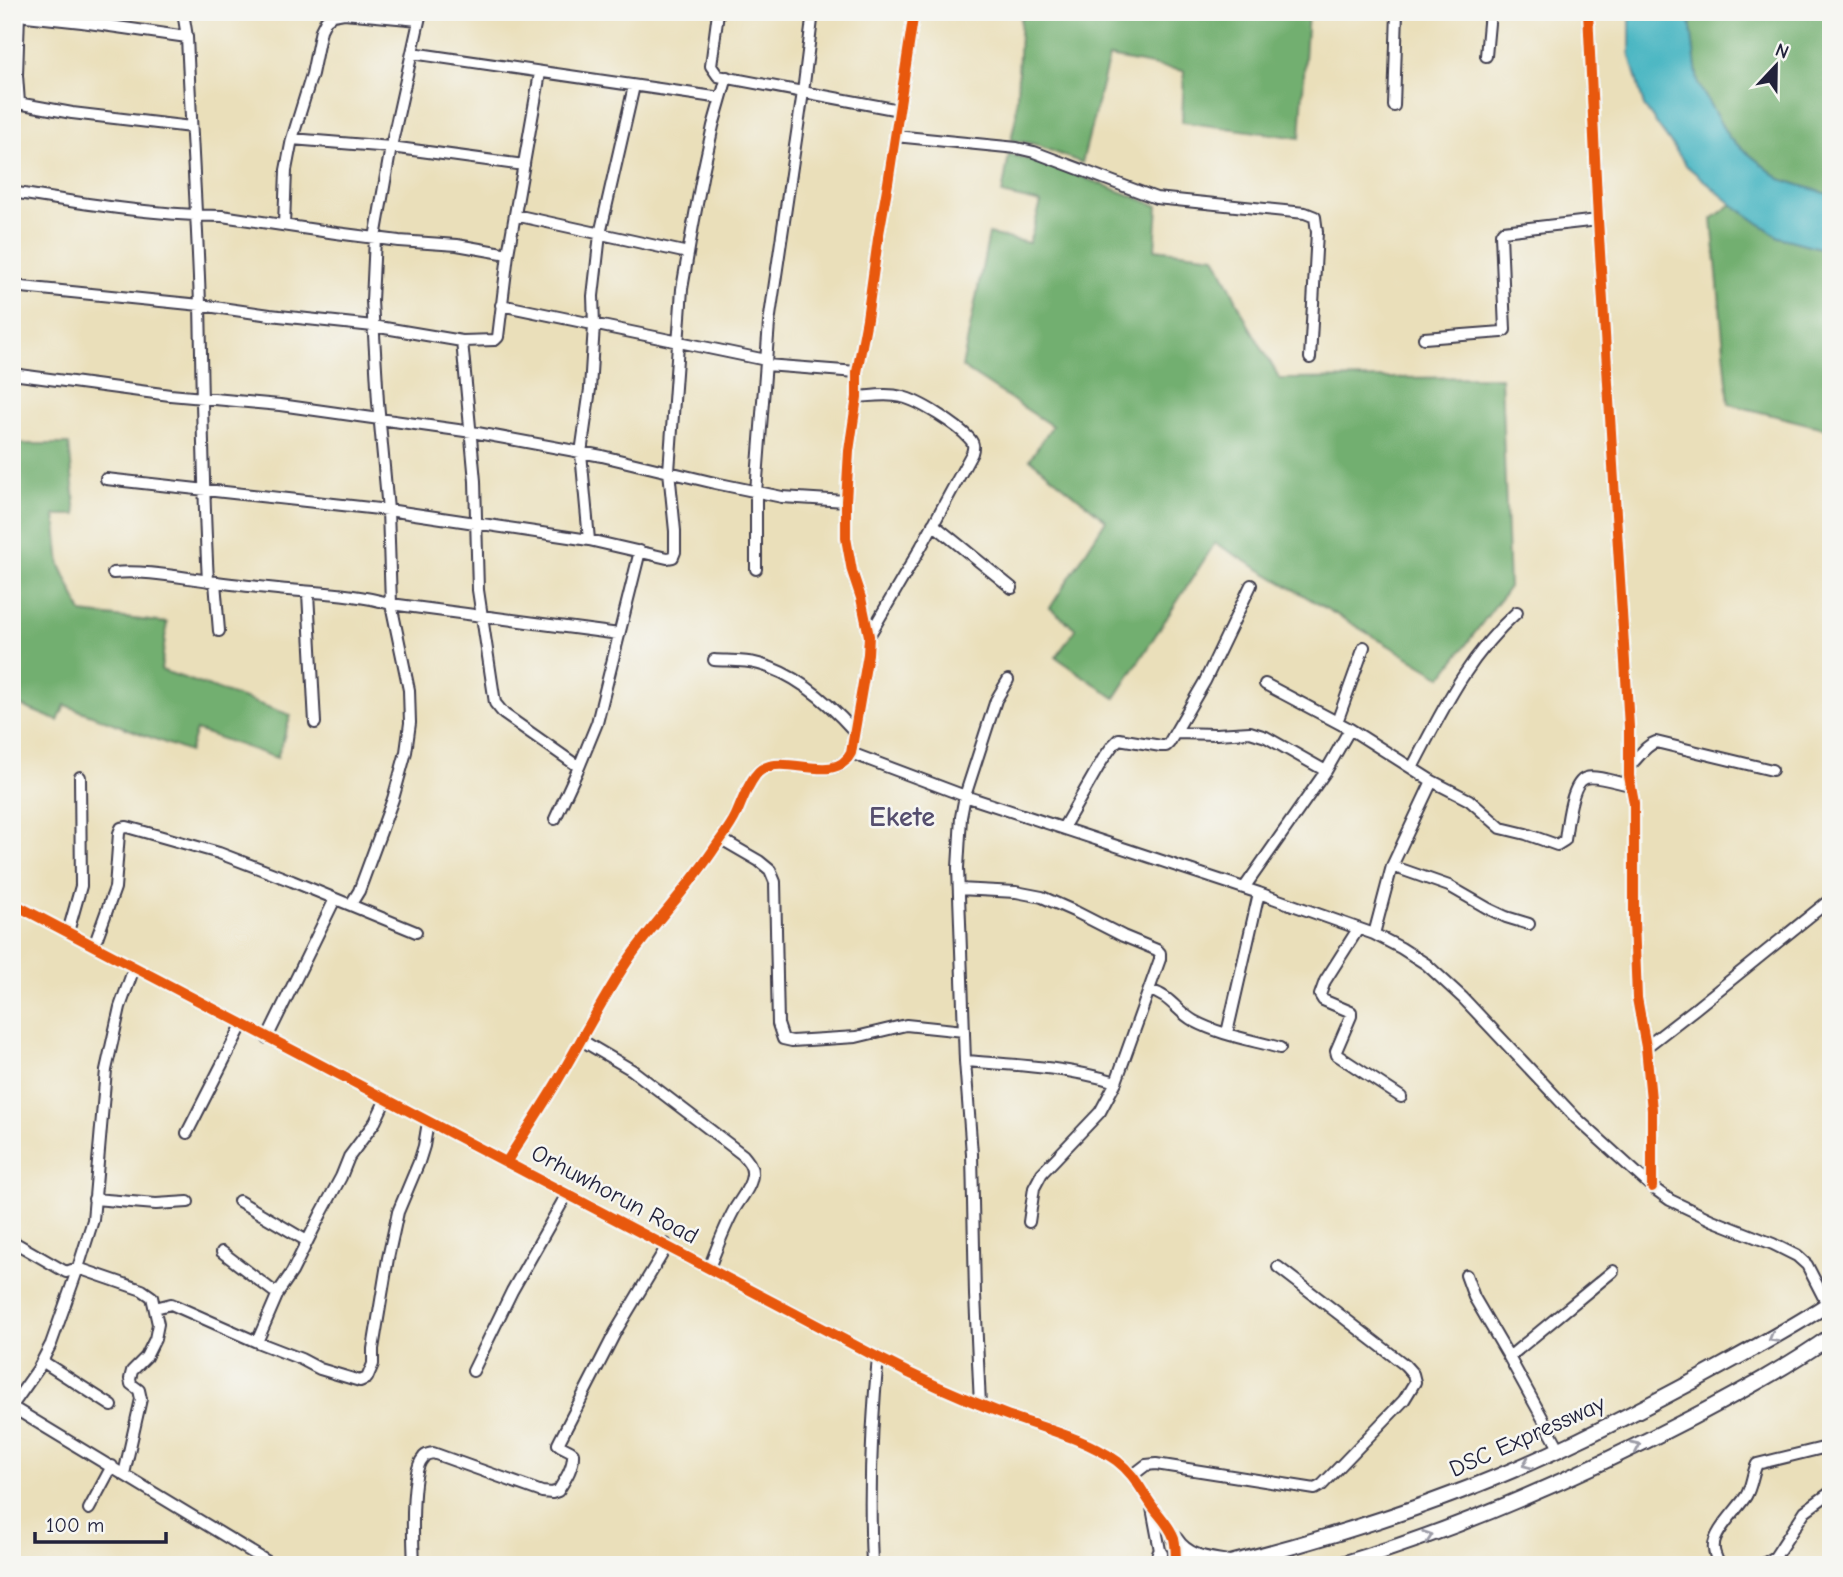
<svg xmlns="http://www.w3.org/2000/svg" width="1843" height="1577" font-family="'Comic Neue',sans-serif">
	<style>
		.forest { fill: #72af6f; stroke: #4a6855; stroke-width: 2 }
		.water { fill: #48b6c2; stroke: #356c7e; stroke-width: 2 }
		.lines { fill: none; stroke-linecap: round; stroke-linejoin: round }
		.minor-casing { stroke: #403e4e; stroke-width: 14 }
		.major-casing { stroke: #403e4e; stroke-width: 18 }
		.minor { stroke: #fff; stroke-width: 10 }
		.major { stroke: #fff; stroke-width: 14 }
		.cycleway-casing { stroke: #f6f6f2; stroke-width: 15 }
		.cycleway { stroke: #e8590c; stroke-width: 10 }
		.oneway { stroke: #9c9ca7 }
		.labels { text-anchor: middle; stroke-width: 5; stroke-linejoin: round; paint-order: stroke }
		.street-label { font-size: 24px; fill: #22223b; stroke: #f6f6f2 }
		.quarter-label { font-size: 28px; font-weight: bold; fill: #554e6e; stroke: #f6f6f2 }
	</style>
	<rect width="100%" height="100%" fill="#f6f6f2"/>
	<filter id="ink" filterUnits="userSpaceOnUse"><feTurbulence type="fractalNoise" baseFrequency=".0143" numOctaves="2"/><feDisplacementMap in="SourceGraphic" scale="14" xChannelSelector="R" yChannelSelector="G"/><feConvolveMatrix kernelMatrix="1 2 1 2 8 2 1 2 1" color-interpolation-filters="sRGB"/></filter>
	<filter id="wash" filterUnits="userSpaceOnUse"><feTurbulence type="fractalNoise" baseFrequency=".00686" numOctaves="4" result="noise"/><feDisplacementMap in="SourceGraphic" scale="28" xChannelSelector="R" yChannelSelector="G"/><feGaussianBlur stdDeviation="1.57" result="paint"/><feColorMatrix in="noise" values="0 0 0 0 0 0 0 0 0 0 0 0 0 0 0 0 0 1.4 0 .05"/><feComposite in="paint" operator="in"/></filter>
	<g filter="url(#wash)">
		<rect width="100%" height="100%" fill="#eadfba"/>
		<!-- forest -->
		<path class="forest" d="M1021,12H1308L1300,138L1182,122L1184,71L1109,57L1082,163L1034,144L1011,140L1016,116Z
			M1689,12H1831V195L1780,179L1729,138L1698,84Z
			M1009,154C1060,167 1109,187 1158,206L1155,249L1215,256L1248,324L1280,379L1501,377L1509,587L1442,677L1215,543L1115,698L1056,657L1076,629L1050,608L1106,520L1030,459L1052,426L962,367L989,234L1029,243L1041,203L1002,194Z
			M1732,204L1779,237L1831,251V430L1729,404L1712,219Z
			M12,444H69L76,515H55L60,565L82,613L167,623L161,670L291,715L277,758L196,730L189,752L65,705L58,721L12,702Z"/>
		<!-- water -->
		<path class="water" d="M1630,12H1689L1698,84L1729,138L1780,179L1831,195V251L1779,237L1732,204L1687,166L1644,106L1630,56Z"/>
	</g>
	<g filter="url(#ink)">
		<g class="lines">
			<!-- minor casing -->
			<g class="minor-casing">
				<path id="minor" d="M17,12L26,16L82,22L187,37
					M183,12L187,37C191,126 197,215 200,304C202,396 203,489 208,581
					M718,12L711,66L718,76L899,110
					M1588,12L1598,220L1629,727V776L1634,803V921L1637,998L1646,1047L1652,1110V1187
					M19,13L17,75L19,103
					M412,53L721,98
					M1486,56L1490,12
					M12,102L72,113L191,127
					M1394,106L1397,12
					M895,136L1017,148L1034,152L1156,198L1305,213L1315,217L1317,232L1310,358
					M292,139L391,147L524,165
					M12,192C80,203 153,215 222,216L336,233L399,241L457,245L508,254
					M515,215L688,253
					M284,225L286,170L292,139L312,74L321,30L326,20L333,15L344,13L419,20
					M12,286L200,305L270,315L373,326L462,341L495,340L498,337L508,254L540,73
					M501,305L766,360
					M1424,338L1502,332L1505,330L1501,234L1503,231L1598,220
					M462,341L475,481L478,590L495,703L504,714L579,767
					M766,365L857,372
					M12,374L170,395L280,405L472,432L602,456L715,483L782,497L846,501
					M857,397C872,396 888,393 902,397C920,401 957,425 969,438C974,443 974,447 972,453L921,547L869,636
					M106,479L388,510L589,540L667,558L673,557L675,552V531L669,471L682,289L693,225L703,172L713,126L727,77
					M933,524L1012,588
					M589,540L581,453L590,389L594,325L593,296L597,261L600,234L634,86
					M756,569V492L769,323L803,92L813,12
					M113,573C146,570 178,577 210,581C229,584 249,586 268,588C309,593 352,592 391,604L619,634
					M215,582L219,631
					M308,593L315,723
					M714,660C729,661 745,660 759,664C797,674 829,703 854,731
					M1265,684L1350,729L1432,781
					M1337,722L1364,647
					M1176,733L1216,734L1250,732L1266,737L1326,771
					M851,753L965,796L1259,893L1374,934L1401,948L1426,964L1463,998L1576,1118L1652,1187L1670,1200L1712,1220L1773,1244L1797,1256L1807,1265L1827,1304
					M1629,766C1639,758 1644,746 1656,742L1772,770
					M1412,768C1442,711 1468,656 1517,612
					M555,819L579,767L597,723L640,551
					M1063,828L1103,759L1113,745L1119,739L1161,746H1166L1169,743L1205,681L1251,585
					M721,839L759,861L770,870L775,882L778,1024L783,1039L792,1041L856,1037L906,1025L964,1031
					M1392,866L1449,886L1489,909L1506,917L1529,924
					M1244,888L1326,771L1350,729
					M959,889L1016,892L1042,897L1076,912L1123,936L1157,950L1160,953V959L1116,1082L1100,1112L1042,1173L1034,1188L1029,1222
					M12,903C299,1055 587,1203 873,1355C915,1377 959,1397 1004,1414C1042,1428 1084,1438 1117,1461C1133,1473 1140,1488 1151,1504C1158,1515 1169,1524 1174,1538C1176,1546 1176,1556 1176,1565
					M351,904L359,891L393,799L406,752L410,723L409,690L391,604L388,510L378,402L372,301L375,238L391,147L421,12
					M1358,929L1325,981L1320,995L1323,1000L1351,1012V1016L1336,1051L1337,1055L1401,1097
					M68,932L81,886L80,777
					M1374,934L1392,866L1432,781L1469,800L1501,828L1526,834L1557,845L1565,840C1567,826 1571,782 1586,778C1596,775 1619,783 1630,785
					M94,946L115,888L119,833L121,828L127,827L219,853L292,881L416,932
					M1149,990C1171,996 1176,1011 1194,1021C1220,1035 1252,1040 1280,1048
					M1227,1033L1259,893
					M267,1038L335,899
					M581,1040L632,1070L743,1155C748,1161 753,1167 752,1175C751,1188 740,1199 734,1210C724,1228 717,1248 709,1268
					M1646,1047L1695,1009L1831,899
					M965,1061C1017,1065 1067,1067 1116,1082
					M187,1133L242,1025
					M507,1161C524,1134 542,1107 558,1080C583,1038 604,995 631,956C658,918 691,885 716,846C723,836 731,826 736,815C742,802 746,788 755,776C776,746 833,789 851,753L868,654L869,636L861,598L852,571L846,538V501L849,451L857,397V372L867,319L878,239L888,183L914,12
					M94,1199L156,1204L188,1202
					M239,1201L307,1241
					M12,1241L66,1272L78,1268L142,1290L152,1297L158,1324L155,1339L146,1357L132,1371L130,1379L131,1384L139,1390L141,1399L124,1474
					M222,1252L273,1291H279L292,1272L321,1214L341,1177L349,1157L375,1122L386,1099
					M1466,1275L1474,1297L1509,1357L1560,1450
					M155,1308L171,1304L257,1342L301,1359L320,1369L360,1381L367,1378L373,1364V1349L388,1258L398,1212L419,1162L424,1146L428,1122
					M257,1342L279,1291
					M1509,1357L1613,1271
					M42,1361L112,1406
					M473,1371L512,1291L567,1194
					M980,1405L975,1295L972,1154L965,1061L958,868L961,817L965,796L996,700L1008,680
					M12,1406L38,1369L51,1344L78,1268L93,1220L106,1070L120,1007L134,968
					M12,1407L273,1565
					M1133,1475L1146,1465L1156,1464L1315,1489L1322,1485L1404,1400L1415,1382L1413,1374L1405,1365L1278,1267
					M1152,1508L1162,1561
					M89,1509L112,1466
					M414,1565C413,1545 410,1471 423,1458C425,1454 429,1454 433,1453L542,1492L552,1493L558,1491C565,1480 574,1467 573,1453C569,1449 562,1448 558,1444L560,1440L616,1331L664,1251L666,1244
					M872,1565C869,1495 871,1427 878,1357
					M1719,1565C1718,1560 1714,1554 1714,1549C1711,1534 1738,1509 1746,1496C1752,1486 1752,1474 1757,1464L1831,1446
					M1762,1565L1775,1557L1805,1511L1831,1492"/>
			</g>
			<!-- major casing -->
			<g class="major-casing">
				<path id="major" d="M1175,1539C1187,1558 1208,1560 1229,1563
					M1156,1565L1160,1554
					M1222,1565C1303,1545 1383,1521 1461,1491C1541,1461 1617,1422 1692,1382C1739,1356 1786,1332 1831,1302
					M1339,1565C1462,1528 1580,1476 1693,1417C1740,1392 1787,1367 1831,1336"/>
			</g>
			<!-- minor -->
			<use href="#minor" class="minor"/>
			<!-- major -->
			<use href="#major" class="major"/>
			<!-- cycleway casing -->
			<g class="cycleway-casing">
				<path id="cycleway" d="M1588,12L1598,220L1629,727V776L1634,803V921L1637,998L1646,1047L1652,1110V1187
					M12,903C299,1055 587,1203 873,1355C915,1377 959,1397 1004,1414C1042,1428 1084,1438 1117,1461C1133,1473 1140,1488 1151,1504C1158,1515 1169,1524 1174,1538C1176,1546 1176,1556 1176,1565
					M507,1161C524,1134 542,1107 558,1080C583,1038 604,995 631,956C658,918 691,885 716,846C723,836 731,826 736,815C742,802 746,788 755,776C776,746 833,789 851,753L868,654L869,636L861,598L852,571L846,538V501L849,451L857,397V372L867,319L878,239L888,183L914,12"/>
			</g>
			<!-- cycleway -->
			<use href="#cycleway" class="cycleway"/>
		</g>
		<!-- one-way arrows -->
		<defs><path id="oneway-chevron" d="M-2-3.5L2.5 0L-2 3.5" fill="none" stroke-width="1.6" stroke-linecap="round" stroke-linejoin="round" transform="scale(1.75)"/></defs>
		<g class="oneway">
			<use href="#oneway-chevron" transform="translate(1773 1338) rotate(150)"/>
			<use href="#oneway-chevron" transform="translate(1636 1446) rotate(-25)"/>
			<use href="#oneway-chevron" transform="translate(1527 1464) rotate(157)"/>
			<use href="#oneway-chevron" transform="translate(1428 1536) rotate(-19)"/>
		</g>
	</g>
	<g class="labels">
		<!-- street labels -->
		<g class="street-label">
			<text transform="translate(615 1194) rotate(28)" y="8">Orhuwhorun Road</text>
			<text transform="translate(1527 1436) rotate(-24)" y="8">DSC Expressway</text>
		</g>
		<!-- quarter labels -->
		<g class="quarter-label">
			<text x="902" y="826">Ekete</text>
		</g>
	</g>
	<!-- margin -->
	<rect width="1843" height="1577" fill="none" stroke="#f6f6f2" stroke-width="42"/>
	<!-- north arrow -->
	<g transform="translate(1776 66) rotate(22)" stroke="#f6f6f2" stroke-width="5" paint-order="stroke">
	<path d="M0-5L12 26L0 18L-12 26Z" fill="#22223b"/>
	<text y="-10" font-size="19" font-weight="bold" text-anchor="middle" fill="#22223b">N</text>
	</g>
	<!-- scale -->
	<path d="M35 1532v10h131v-10" fill="none" stroke="#22223b" stroke-width="3.5"/>
	<text x="46" y="1532" font-size="21" fill="#22223b" stroke="#f6f6f2" stroke-width="5" paint-order="stroke">100 m</text>
</svg>
